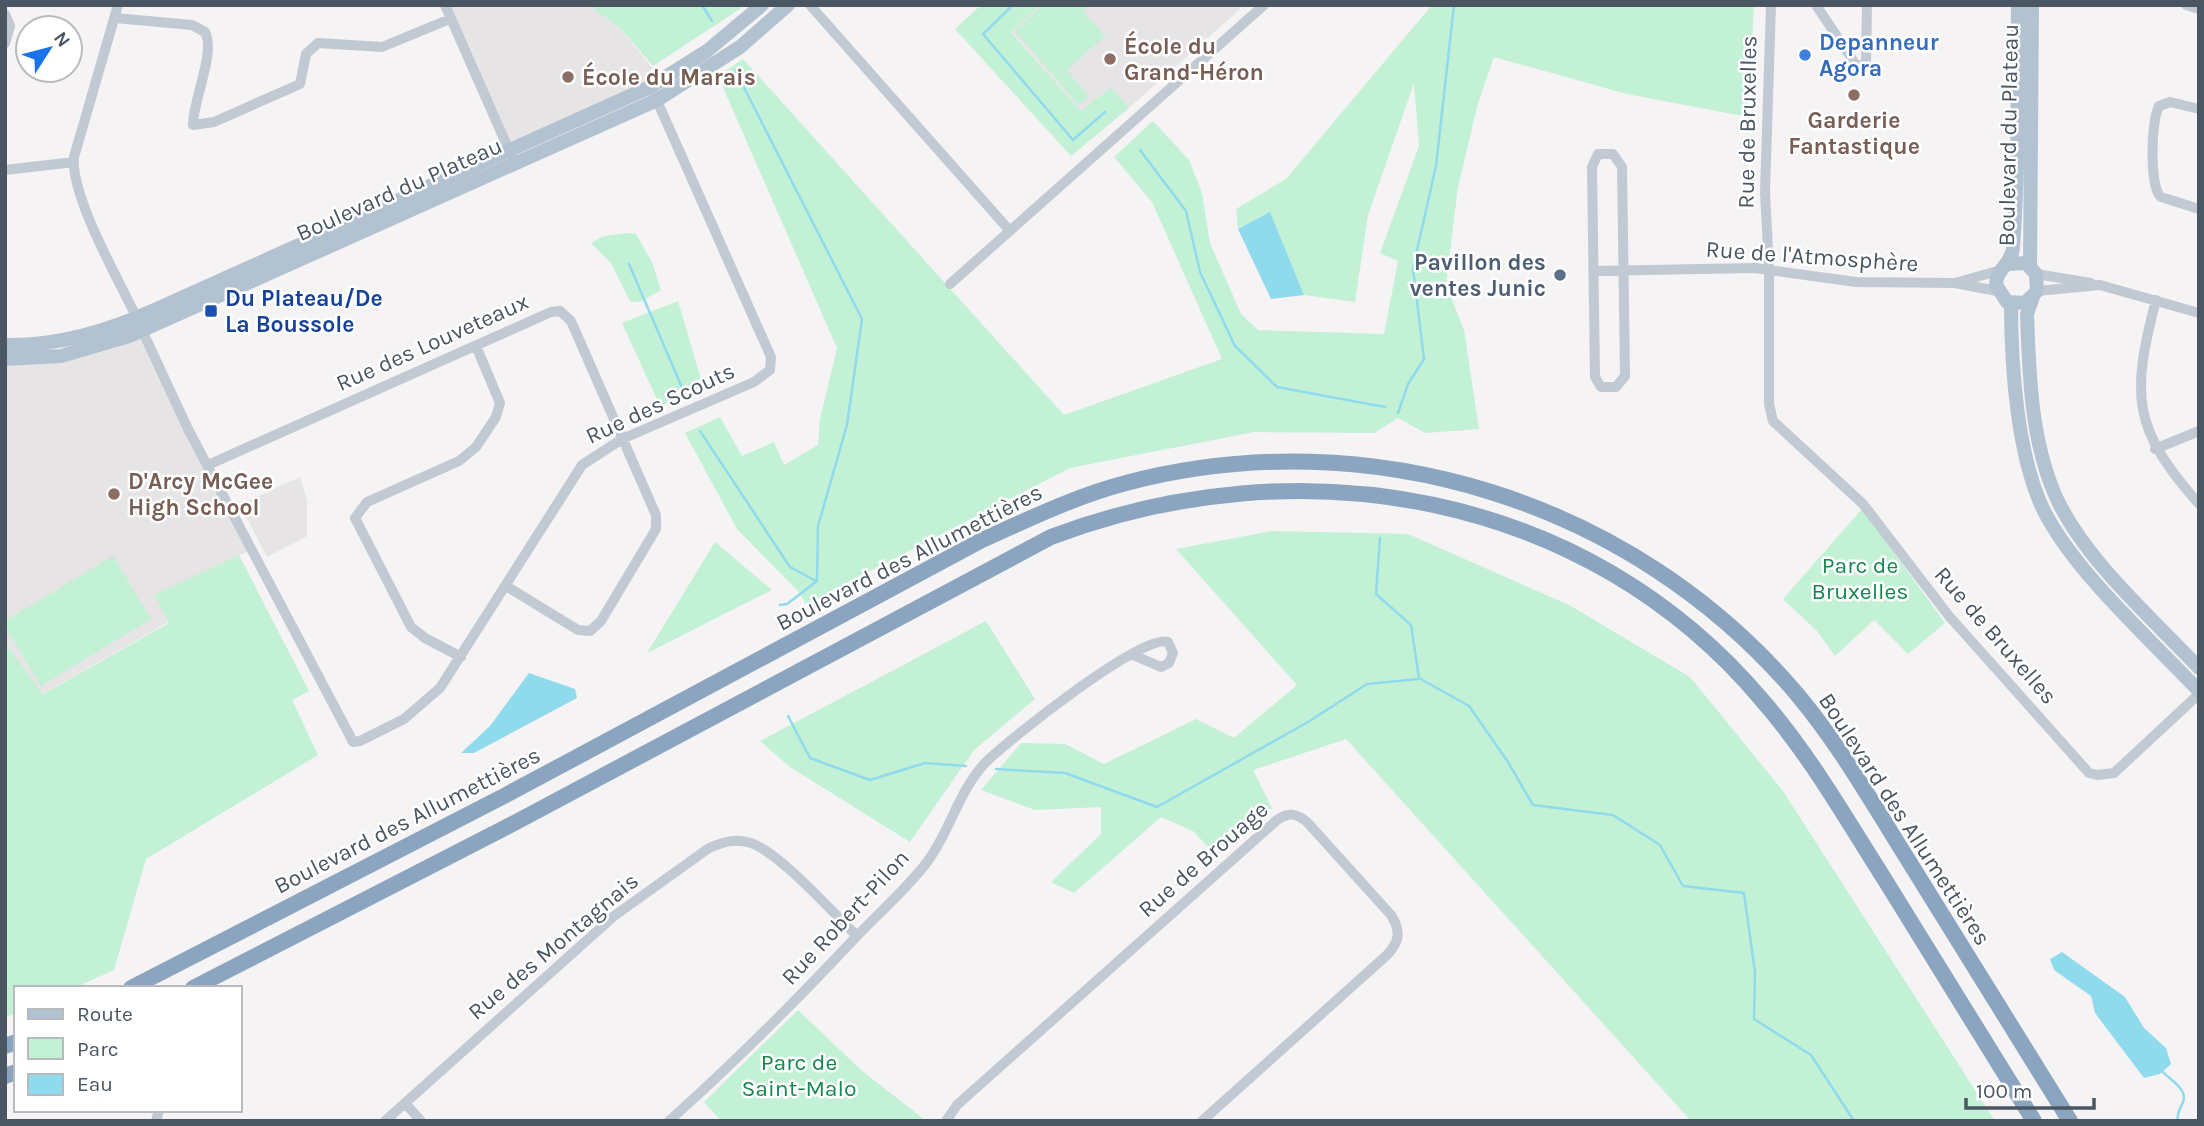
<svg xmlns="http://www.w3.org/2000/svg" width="2204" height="1126" font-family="Karla,sans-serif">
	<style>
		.education { fill: #e6e4e5 }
		.green { fill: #c3f1d5 }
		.water { fill: #90daee }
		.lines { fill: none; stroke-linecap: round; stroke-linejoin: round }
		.stream { stroke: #90daee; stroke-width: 2.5 }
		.minor { stroke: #c1cad2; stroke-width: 10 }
		.major { stroke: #b3c2d1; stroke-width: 14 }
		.highway { stroke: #8ba5c1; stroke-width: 16 }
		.shop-dot { fill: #3f7fe0; stroke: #fff; stroke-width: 2.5 }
		.education-dot { fill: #8d6e63; stroke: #fff; stroke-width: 2.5 }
		.service-dot { fill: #5c6f8a; stroke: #fff; stroke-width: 2.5 }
		.transit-dot { fill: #1a4fb4; stroke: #fff; stroke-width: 2.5 }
		.labels { text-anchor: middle; stroke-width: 5; stroke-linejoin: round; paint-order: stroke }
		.shop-label { font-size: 23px; font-weight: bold; fill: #366cbe; stroke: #fff; text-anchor: start }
		.education-label { font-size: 23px; font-weight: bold; fill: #785e54; stroke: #fff; text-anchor: start }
		.street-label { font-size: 23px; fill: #4a5661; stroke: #fff }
		.service-label { font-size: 23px; font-weight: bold; fill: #4e5e75; stroke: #fff; text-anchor: end }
		.transit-label { font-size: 23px; font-weight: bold; fill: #164399; stroke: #fff; text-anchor: start }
		.park-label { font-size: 23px; fill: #17864f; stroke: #fff }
	</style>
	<rect width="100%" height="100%" fill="#f5f3f3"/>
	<!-- education -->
	<path class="education" d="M444,5H588L620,28L662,80L509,150Z
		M1040,5H1237L1240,9L1129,108L1111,87L1081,111L1011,31Z
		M142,330L251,550L155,595L169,622L42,694L5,643V359H25Z
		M300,477L307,501V536L267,557L240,505Z"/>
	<!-- green -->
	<path class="green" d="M588,5H746L653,66L620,28Z
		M981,5H1040L1011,32L1081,111L1111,87L1129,108L1071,156L955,29Z
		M1043,5H1089L1083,11L1105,36L1067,70L1089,97L1079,105L1015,31Z
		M1432,5H1754L1748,117L1627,94L1494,57L1478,103L1458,187L1446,285L1464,330L1479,429L1425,433L1398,418L1374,433L1254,432L1070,468L806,604L799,592L737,529L685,433L720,417L742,456L774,442L784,465L818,445L820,419L837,348L718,76L743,59L1064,415L1222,359L1152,202L1114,157L1153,121L1189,160L1202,193L1210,243L1241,314L1258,330L1384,334L1398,261L1380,253L1419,146L1414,83L1368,215L1355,302L1304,295L1270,213L1238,229L1236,209L1286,179Z
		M628,233L636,234L652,262L661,290L640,302L630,301L611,263L591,243L604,236Z
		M678,301L703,386L660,406L622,323Z
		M1862,509L1945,623L1908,654L1874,620L1835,656L1817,631L1783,599Z
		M1272,531L1408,534L1569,605L1690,677L1783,791L1995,1121H1691L1346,739L1253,770L1272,808L1217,856L1193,831L1161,817L1074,893L1051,882L1101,834V807L1035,810L981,790L1021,743L1065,744L1104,764L1196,719L1234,738L1297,685L1176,549Z
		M715,542L772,590L647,653Z
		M239,555L309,691L292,700L318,755L146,859L114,970L74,988H16V1013L5,1017V643L43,694L169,623L154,595Z
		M113,556L151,619L41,686L5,627V621Z
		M986,621L1035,699L974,750L910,842L790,767L760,741Z
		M798,1010L861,1070L926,1121H721L704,1102Z"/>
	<!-- water -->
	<path class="water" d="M1270,212L1304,295L1271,299L1238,229Z
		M529,673L575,689L577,698L474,753H461L490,726Z
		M2062,952L2125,997L2144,1028L2166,1048L2171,1064L2160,1074L2144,1078L2095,1013L2091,996L2054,970L2050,959Z"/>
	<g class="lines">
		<!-- stream -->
		<path class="stream" d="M702,5L712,21
			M1013,5L983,34L1073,140L1105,112
			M735,70L862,319L847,425L818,526L817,581L787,604L780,605
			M1140,150L1186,211L1200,272L1235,346L1277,387L1385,407
			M629,264L683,390
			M1398,413L1408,384L1424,359L1413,268L1436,166L1454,5
			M700,431L790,567L816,581
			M1380,538L1376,594L1411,625L1419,678L1469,706L1508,762L1533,805L1613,815L1660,845L1683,886L1744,893L1755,972L1754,1019L1811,1055L1854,1121
			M788,716L810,758L870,780L925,763L966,766
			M996,769L1065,773L1157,807L1308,722L1367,684L1418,679
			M2163,1072C2169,1079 2180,1084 2183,1093C2187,1104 2175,1110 2178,1121"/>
		<!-- minor -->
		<path class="minor" d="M118,5L74,157C70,195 119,281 137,318
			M445,5L512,157
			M810,5L1010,231
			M1771,5L1765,192L1769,269V404L1773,421L1863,504L1949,616L2089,773L2097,775L2114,773L2199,694
			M1816,5L1858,68L1866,62L1867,5
			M2186,5L2199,9
			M5,14L10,26L5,43
			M115,18L192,25L205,32C216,53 193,99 193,125L214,122L300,84L306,54L318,43L382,47L450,19
			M2199,109L2170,102L2159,106C2151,120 2149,187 2161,197L2199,209
			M1598,154H1613L1622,167L1625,376L1616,387H1601L1595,377L1592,167Z
			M5,170L74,162
			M1593,271L1755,268L1856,282L1955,283L1997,291
			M2036,274L2091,283
			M1955,283L2001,270
			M950,284L1264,5
			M2037,291L2100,285L2199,313
			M2156,300C2131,396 2132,428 2199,504
			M142,330L188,429L351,738L353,742L360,741L404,719L440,688L582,465L622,439L754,382L770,370L771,357L654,94
			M2155,449L2199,431
			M208,465L551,312L560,311L571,321L656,515V529L601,621L590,631L578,630L506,586
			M461,657L425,638L411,627L355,518L367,502L459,461L476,447L496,417L500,403L476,346
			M405,1103L421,1121
			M156,1121L159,1110
			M385,1121L614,916L709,848C723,842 736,838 751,843C779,852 834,914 857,936
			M669,1121C734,1063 795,1002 854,939C877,915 903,892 924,866C949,835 958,791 986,762C1008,740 1144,632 1168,642L1173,653L1169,663L1161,667L1133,655
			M946,1121L957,1105L1277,820C1289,812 1296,813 1307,822L1391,915C1401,931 1400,941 1387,955L1202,1121"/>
		<!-- major -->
		<path class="major" d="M2008,264L2026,263L2036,274L2037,291L2025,303L2007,302L1996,285C1996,269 2012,264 2013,248C2019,167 2017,86 2018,5
			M2030,266L2032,5
			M2033,297L2027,314C2029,374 2031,441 2056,497C2085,560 2151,617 2199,668
			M2011,303C2011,365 2017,458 2045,513C2077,574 2151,640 2199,691
			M5,345C59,346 108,331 157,309L650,87L707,51L762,5
			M5,359L61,356L129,336L657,100L740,47L788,5"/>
		<!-- highway -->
		<path class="highway" d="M131,988L506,795L982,540C1029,519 1076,496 1126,483C1369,419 1633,501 1796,693C1840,745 1874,806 1910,863C1963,949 2017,1035 2070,1121
			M193,988L520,820L1051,537C1299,443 1586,491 1762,700C1810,755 1846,819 1885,880C1935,961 1985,1041 2034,1121
			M5,1046L16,1042
			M5,1076L16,1072"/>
	</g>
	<!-- markers -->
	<circle class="shop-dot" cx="1805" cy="55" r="7"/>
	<g class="education-dot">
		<circle cx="1110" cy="59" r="7"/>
		<circle cx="568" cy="77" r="7"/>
		<circle cx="1854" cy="95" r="7"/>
		<circle cx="114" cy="494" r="7"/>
	</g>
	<circle class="service-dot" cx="1560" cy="275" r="7"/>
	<rect class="transit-dot" x="204" y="304" width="14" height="14" rx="3.5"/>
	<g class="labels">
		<!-- shop labels -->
		<g class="shop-label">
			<text x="1819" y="50">Depanneur<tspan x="1819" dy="26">Agora</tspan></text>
		</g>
		<!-- education labels -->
		<g class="education-label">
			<text x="1124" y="54">École du<tspan x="1124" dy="26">Grand-Héron</tspan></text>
			<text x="582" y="85">École du Marais</text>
			<text x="1854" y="128" text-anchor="middle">Garderie<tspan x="1854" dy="26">Fantastique</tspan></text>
			<text x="128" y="489">D'Arcy McGee<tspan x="128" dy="26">High School</tspan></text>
		</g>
		<!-- street labels -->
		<g class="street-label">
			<text transform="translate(1747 122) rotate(-89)" y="8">Rue de Bruxelles</text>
			<text transform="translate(2008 135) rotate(-89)" y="8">Boulevard du Plateau</text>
			<text transform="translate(399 189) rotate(-24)" y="8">Boulevard du Plateau</text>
			<text transform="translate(1812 256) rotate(4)" y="8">Rue de l'Atmosphère</text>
			<text transform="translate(432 342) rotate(-24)" y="8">Rue des Louveteaux</text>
			<text transform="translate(660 403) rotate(-25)" y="8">Rue des Scouts</text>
			<text transform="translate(909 557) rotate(-27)" y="8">Boulevard des Allumettières</text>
			<text transform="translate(1996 635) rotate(49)" y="8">Rue de Bruxelles</text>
			<text transform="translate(1905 819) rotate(57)" y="8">Boulevard des Allumettières</text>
			<text transform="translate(407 820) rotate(-27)" y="8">Boulevard des Allumettières</text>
			<text transform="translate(1203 859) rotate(-41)" y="8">Rue de Brouage</text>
			<text transform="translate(845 917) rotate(-47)" y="8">Rue Robert-Pilon</text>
			<text transform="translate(553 946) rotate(-40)" y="8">Rue des Montagnais</text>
		</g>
		<!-- service labels -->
		<g class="service-label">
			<text x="1546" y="270">Pavillon des<tspan x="1546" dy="26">ventes Junic</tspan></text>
		</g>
		<!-- transit labels -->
		<g class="transit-label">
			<text x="225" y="306">Du Plateau/De<tspan x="225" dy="26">La Boussole</tspan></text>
		</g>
		<!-- park labels -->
		<g class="park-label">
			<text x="1860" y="573">Parc de<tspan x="1860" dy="26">Bruxelles</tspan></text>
			<text x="799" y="1070">Parc de<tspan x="799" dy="26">Saint-Malo</tspan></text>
		</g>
	</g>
	<!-- border -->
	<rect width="2204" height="1126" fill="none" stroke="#4a5661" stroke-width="14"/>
	<!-- legend -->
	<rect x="14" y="986" width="228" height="126" fill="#ffffff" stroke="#b7bbc0" stroke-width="2"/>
	<rect x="28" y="1009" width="35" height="10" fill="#b3c2d1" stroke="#b7bbc0" stroke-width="2"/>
	<text x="77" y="1021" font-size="21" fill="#4a5661">Route</text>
	<rect x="28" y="1038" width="35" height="21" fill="#c3f1d5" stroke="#b7bbc0" stroke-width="2"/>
	<text x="77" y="1056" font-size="21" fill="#4a5661">Parc</text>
	<rect x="28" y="1074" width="35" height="21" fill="#90daee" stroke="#b7bbc0" stroke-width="2"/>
	<text x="77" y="1091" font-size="21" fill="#4a5661">Eau</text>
	<!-- north arrow -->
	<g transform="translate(49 49) rotate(54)"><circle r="33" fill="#ffffff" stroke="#b7bbc0" stroke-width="2"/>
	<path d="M0-5L12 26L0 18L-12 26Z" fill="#1a73e8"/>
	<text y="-10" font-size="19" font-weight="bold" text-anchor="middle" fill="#4a5661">N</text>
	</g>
	<!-- scale -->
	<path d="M1966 1098v10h128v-10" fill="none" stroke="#4a5661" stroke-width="3.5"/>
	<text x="1976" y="1098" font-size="21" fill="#4a5661" stroke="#ffffff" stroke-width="5" paint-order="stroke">100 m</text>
</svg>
